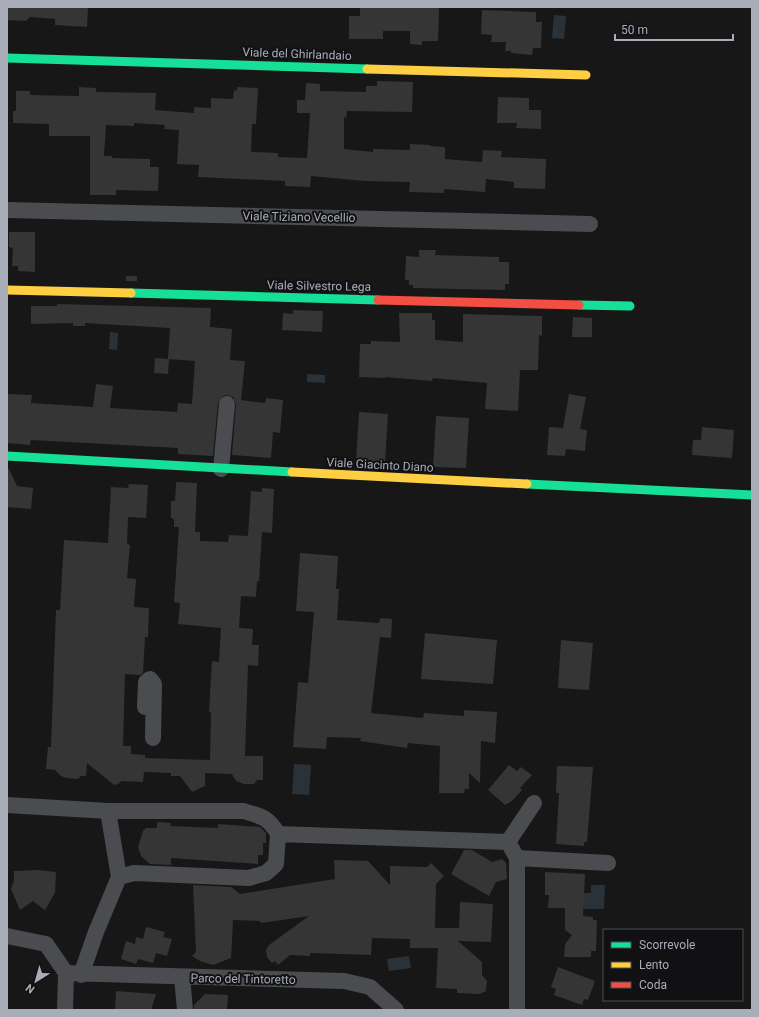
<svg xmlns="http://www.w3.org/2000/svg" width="759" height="1017" font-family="Roboto,sans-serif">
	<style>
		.water { fill: #2a3239 }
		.building { fill: #353536 }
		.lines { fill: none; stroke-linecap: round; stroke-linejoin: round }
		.street { stroke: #4b4c50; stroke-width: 16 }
		.fast { stroke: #16e098; stroke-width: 9 }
		.slow { stroke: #ffcf43; stroke-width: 9 }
		.jam { stroke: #f24e42; stroke-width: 9 }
		.labels { text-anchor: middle; stroke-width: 4; stroke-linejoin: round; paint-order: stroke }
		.street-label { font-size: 12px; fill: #a8adb8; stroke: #111113 }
	</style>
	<rect width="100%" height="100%" fill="#171717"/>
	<!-- water -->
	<path class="water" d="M554,15L566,16L564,39L552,38Z
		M110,332L118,333L117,350L109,349Z
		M307,374L325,375V383L307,382Z
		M294,764L311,765L309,795L292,794Z
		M591,885H605L604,909H582L580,897H584V893H591Z
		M409,956L411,968L389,971L387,959Z"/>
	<!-- building -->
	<path class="building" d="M7,7H88L87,27L55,25V19L30,17L26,21L7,20Z
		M360,7L439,8L438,41H422V45L410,44V31H383V39H349V16H360Z
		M482,10L536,12V22H542L541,48H533L532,55L511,53V51H505L506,42H491L492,35L481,34Z
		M377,81L413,82L412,112L347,111L346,118L344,117V149L373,152V149L410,150V144L430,145V146L445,147V159L482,162L483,150L502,151L501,157L546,159L545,189L514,188V182L486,179L485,192L444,189V193L409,192L410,182L364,181L311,176L310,187L285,186V181L198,177L199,165L177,164L179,130L164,129L165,125L134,123V126L106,125L104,156H112V158L150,159V167H159L158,191L116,190V195H90V136H49V124L13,123V111H16V91H30V95L79,96V87L96,88V92L156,93L155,110L194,113V107L211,108V98L233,99L234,90L237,91V87L258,88L256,124H252L251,152L278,153V157L307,158L310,113H297V100H305L306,83L320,84V91L366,92V86H377Z
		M498,97L529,98V110H541V129L516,128L517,123H497Z
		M9,232H35V272L18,271V266H12L13,248L9,247Z
		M419,250H436L435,255L499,257V262H509V284H505V290L413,288V285H409V280H405L406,256L419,257Z
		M126,276H137V281H126Z
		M57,304L211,308L210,327L232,329L230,360L245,361L241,400L265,403L266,398L283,400L280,433L273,432L271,458L232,455L236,404L233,397L227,395L223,396L218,403L213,456L178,454V448L31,440L30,445L7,443V394L32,395L31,403L93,407L96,384L113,386L110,408L177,412L178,403L192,404L195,361L168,359L170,328L85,323V326H73V323L31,324V306H57Z
		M293,310L323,311L322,332L282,330L283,313L293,314Z
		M399,313H432V320H435V340L463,342V314L542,316V336L539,335L538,370H520L518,411L485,409L487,383L433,378L432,381L385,377V378L359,377L360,344H371V341L400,342Z
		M573,317L592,318V337H572Z
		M155,358L169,359L168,374L154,373Z
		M569,394L586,397L580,429L587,430L585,451L566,449L565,456L547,455L549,427L563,428Z
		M359,412L388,414L385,464L356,462Z
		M436,416L469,418L466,468L433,467Z
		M702,427L734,430L732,458L692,455L693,440H701Z
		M7,469H9L17,486L33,488L31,509L7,507Z
		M176,482L197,483L195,532H200V541L228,542L229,535L248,536L251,491L262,492V488L274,489L272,533L262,532L259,581H257L256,597L241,596L239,628L253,629L252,645H259L258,666L248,665L245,756H263V780H257L254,784H244L236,781L232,774L205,773V786L192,792L180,776H171V773L144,772L143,782L122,781L118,784L114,785L87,763L86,776H81L78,779L67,778L61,776L55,770L46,769L48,747H51L56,610H60L64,540L108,543L111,487L128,488L129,484L148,485L146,518L128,517L127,544L130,545L127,578L136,579L134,607L149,608L148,637H145L143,673L140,675L125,674L123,746H131V754L145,755V758L210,760L211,713L209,712L212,661L219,662L221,628L178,624L180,603L174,602L179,527H174V519L171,518V501H175Z
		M300,553L338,556L336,589H339L337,620L379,623L380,618L392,619L391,638L380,637L371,713L423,718L424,713L464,716V710L497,712L495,743L481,741L480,783L469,773V789H465L464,793H439L440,746L408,743L407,748L360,741L361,738L327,737L326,749L293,747L298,682L308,683L314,612L296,611Z
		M425,633L497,640L493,684L421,679Z
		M561,640L593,643L589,690L558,688Z
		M509,765L517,771L521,767L532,775L520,788L522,790L512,801L505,805L488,790Z
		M557,766L593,767L587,842H584V846L556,844L559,793H556Z
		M157,822L171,823L170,826L218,828V824L260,827L266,833V843H263V855H258V864L171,858V865L150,864L141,856L138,847L143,831L146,828H157Z
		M464,850H472L492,862L502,859L506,863L507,879L496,882L489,896L451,874Z
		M334,860L368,861L390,885V866L427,867L431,863L444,876L436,884L435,928H459L460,902L493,904L491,942L458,941L482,962V975L487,981L486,991L480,994L457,993V989L436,988L438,948H410V939L372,938L371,955L310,953V956L290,955L278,965L275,961L272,963L267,957L266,950L269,945L309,916L261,923L260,921L233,920L231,958L213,965L200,961L192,956L196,952L193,885L231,887L240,894L335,879Z
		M38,870L56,872L55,893L45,910L33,901L20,910L11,889L14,880V871Z
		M545,872L585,874L583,916L593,917V920H597L596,951H591V957H564L565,944L572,935L565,930V908H548L549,895H545Z
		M146,927L165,932L163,937L172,939L167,956L156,953L153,963L138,959L136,964L121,959L126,941L135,944L136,937L143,939Z
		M558,967L595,981L588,1000L584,999L582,1005L554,995L556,989L551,987Z
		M116,991L156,994L151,1010H115Z
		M205,994L228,995L227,1010H194V1005Z"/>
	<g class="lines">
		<!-- street -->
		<path class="street" d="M7,210L590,224
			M221,469L227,404
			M145,707L146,682L150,679L154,684L153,738
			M7,805L108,811H243C261,816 268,817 278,834L508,842
			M517,858L608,863
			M119,877L134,873L249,878L266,873L276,864L278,834
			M7,936L46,944L66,973L65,1010
			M66,973L344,981L370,987L396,1010
			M81,975L96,932L119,877L108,811
			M182,977L185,1010
			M517,1010V858L508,842L534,803"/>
		<!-- fast -->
		<path class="fast" d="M7,58L367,69
			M131,293L378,300
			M579,305L630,306
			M7,456L292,472
			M527,484L752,495"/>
		<!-- slow -->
		<path class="slow" d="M367,69L586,75
			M7,290L131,293
			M292,472L527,484"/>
		<!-- jam -->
		<path class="jam" d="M378,300L579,305"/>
	</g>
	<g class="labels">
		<!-- street labels -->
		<g class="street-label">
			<text transform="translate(297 54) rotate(2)" y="4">Viale del Ghirlandaio</text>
			<text transform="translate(299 217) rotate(1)" y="4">Viale Tiziano Vecellio</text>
			<text transform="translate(319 286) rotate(1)" y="4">Viale Silvestro Lega</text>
			<text transform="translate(380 465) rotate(3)" y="4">Viale Giacinto Diano</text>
			<text transform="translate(243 979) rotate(1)" y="4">Parco del Tintoretto</text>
		</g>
	</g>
	<!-- border -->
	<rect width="759" height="1017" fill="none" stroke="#a8adb8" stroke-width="16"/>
	<!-- legend -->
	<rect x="603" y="929" width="140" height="72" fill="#111113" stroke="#4d4f55"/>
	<rect x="611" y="942" width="20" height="6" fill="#16e098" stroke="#4d4f55"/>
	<text x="639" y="949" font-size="12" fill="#a8adb8">Scorrevole</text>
	<rect x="611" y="962" width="20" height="6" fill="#ffcf43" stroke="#4d4f55"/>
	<text x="639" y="969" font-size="12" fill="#a8adb8">Lento</text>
	<rect x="611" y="982" width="20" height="6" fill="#f24e42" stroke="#4d4f55"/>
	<text x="639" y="989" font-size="12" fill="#a8adb8">Coda</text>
	<!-- north arrow -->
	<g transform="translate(36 981) rotate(217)" stroke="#111113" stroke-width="3" paint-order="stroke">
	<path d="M0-3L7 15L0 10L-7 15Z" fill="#a8adb8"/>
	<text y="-6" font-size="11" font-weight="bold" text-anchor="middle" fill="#a8adb8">N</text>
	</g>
	<!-- scale -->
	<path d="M615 34v6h118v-6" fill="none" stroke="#a8adb8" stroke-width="2"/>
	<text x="621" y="34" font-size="12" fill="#a8adb8" stroke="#111113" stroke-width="3" paint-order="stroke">50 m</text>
</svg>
